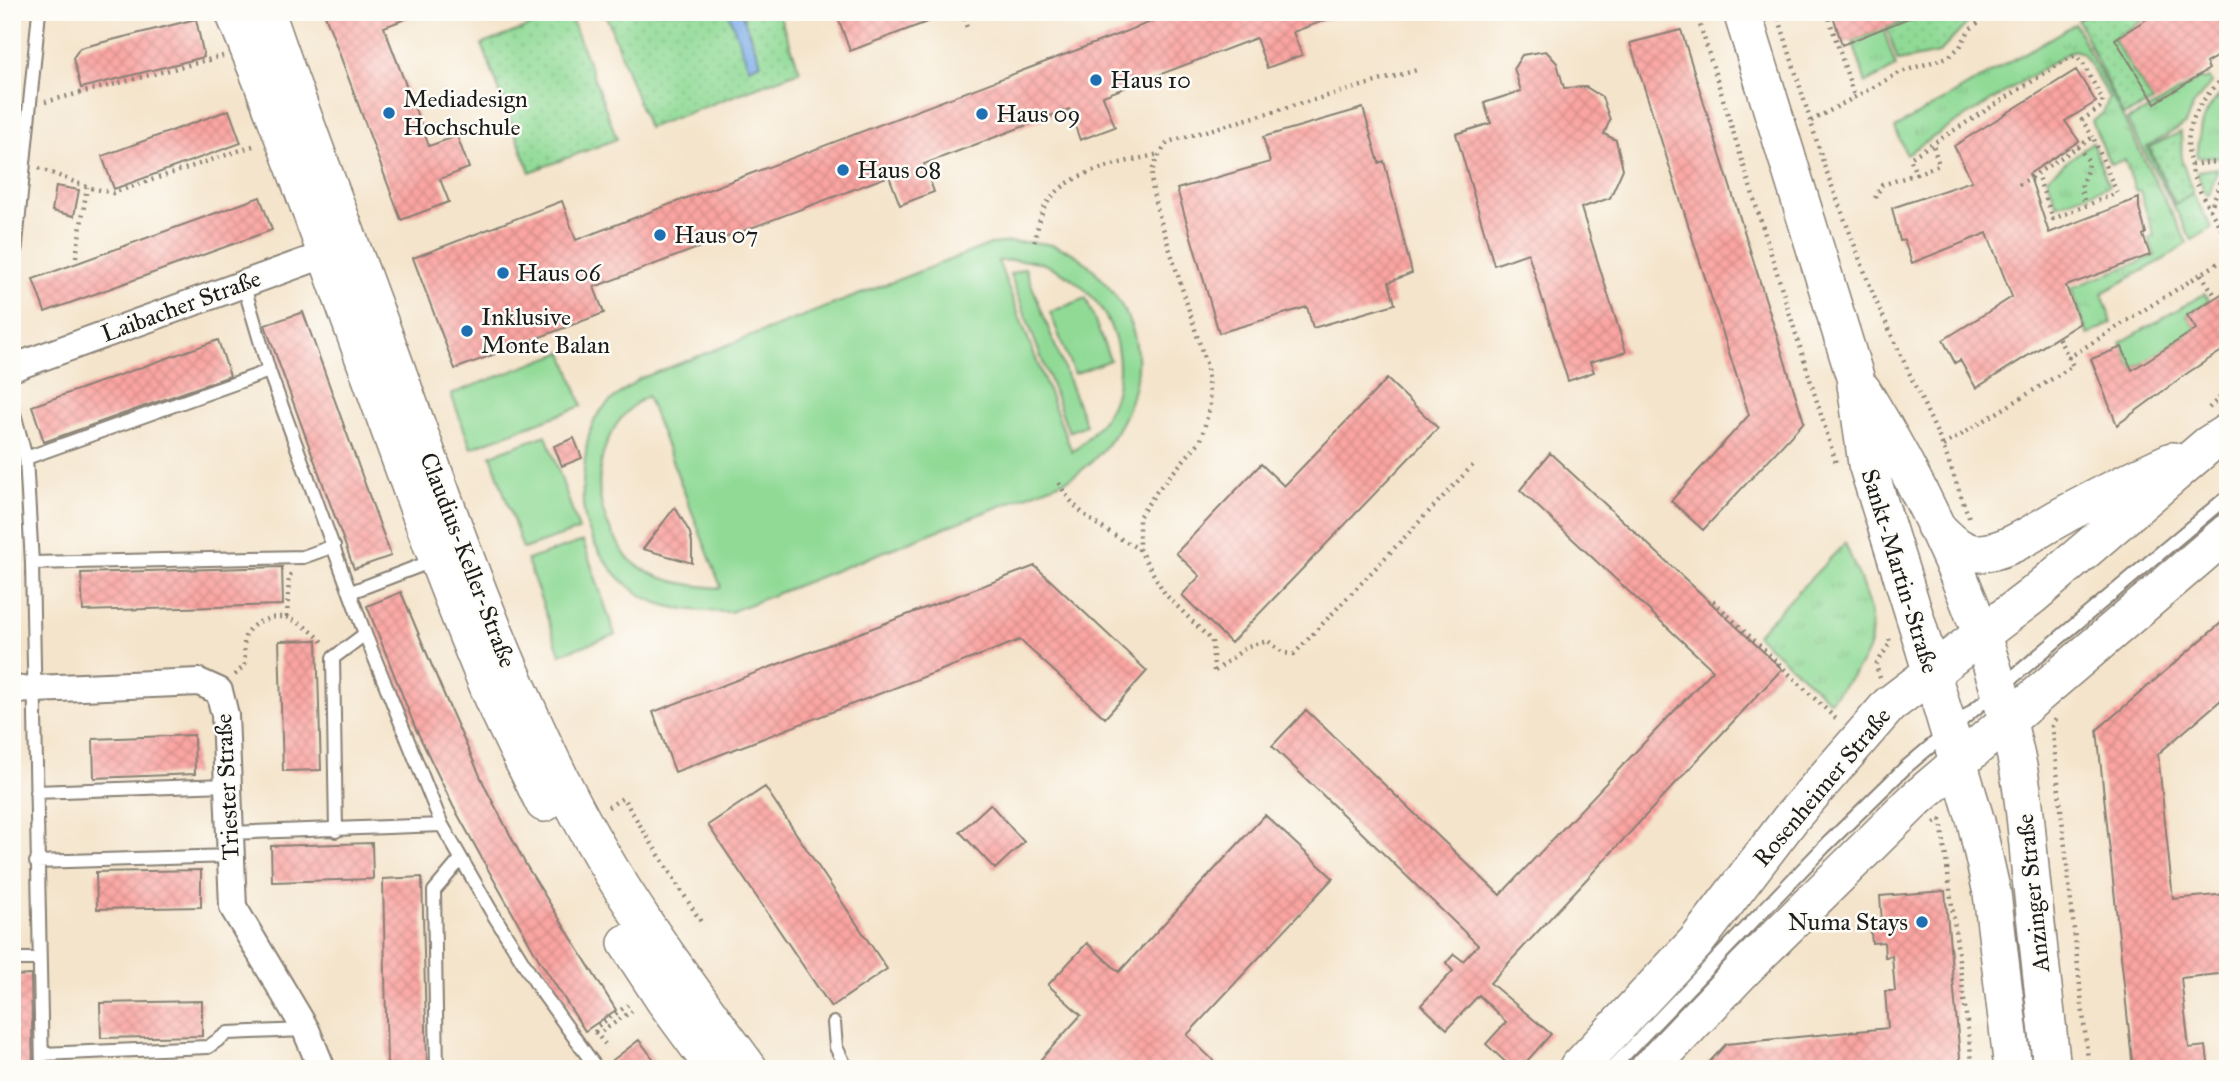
<svg xmlns="http://www.w3.org/2000/svg" width="2240" height="1081" font-family="'IM FELL Great Primer',serif">
	<style>
		.grass { fill: url(#grass-tufts); stroke: #567b59; stroke-width: 2 }
		.park { fill: url(#park-dots); stroke: #567b59; stroke-width: 2 }
		.garden { fill: #90da96; stroke: #567b59; stroke-width: 2; fill-rule: evenodd }
		.water { fill: #7cace7; stroke: #4c6482; stroke-width: 2 }
		.building { fill: url(#building-cross-hatch) }
		.lines { fill: none; stroke-linecap: round; stroke-linejoin: round }
		.lane-casing { stroke: #888074; stroke-width: 16 }
		.street-casing { stroke: #888074; stroke-width: 30 }
		.secondary-casing { stroke: #888074; stroke-width: 40 }
		.path { stroke: #888074; stroke-width: 4.5; stroke-dasharray: 2 5; stroke-linecap: butt }
		.lane { stroke: #fff; stroke-width: 12 }
		.street { stroke: #fff; stroke-width: 26 }
		.secondary { stroke: #fff; stroke-width: 37 }
		.poi-dot { fill: #1f6fb2; stroke: #fdfcf7; stroke-width: 2.5 }
		.labels { text-anchor: middle; stroke-width: 5; stroke-linejoin: round; paint-order: stroke }
		.poi-label { font-size: 24px; fill: #1c1c1c; stroke: #fdfcf7; text-anchor: start }
		.street-label { font-size: 24px; fill: #1c1c1c; stroke: #fdfcf7 }
	</style>
	<defs>
		<pattern id="grass-tufts" width="24" height="20" patternUnits="userSpaceOnUse" patternTransform="scale(1.75)"><rect width="24" height="20" fill="#90da96"/><path d="M3 7l-1-3M5 7V3M7 7l1-3M15 17l-1-3M17 17v-4M19 17l1-3" fill="none" stroke="#7cba81"/></pattern>
		<pattern id="park-dots" width="8" height="8" patternUnits="userSpaceOnUse" patternTransform="scale(1.75)"><rect width="8" height="8" fill="#90da96"/><path d="M2 2h.1M6 6h.1" fill="none" stroke="#7cba81" stroke-width="1.8" stroke-linecap="round"/></pattern>
		<pattern id="building-cross-hatch" width="8" height="8" patternUnits="userSpaceOnUse" patternTransform="scale(1.75)"><rect width="8" height="8" fill="#faa5a2"/><path d="M0 0l8 8M0 8l8-8" fill="none" stroke="#d68d8b"/></pattern>
	</defs>
	<rect width="100%" height="100%" fill="#fdfcf7"/>
	<filter id="ink" filterUnits="userSpaceOnUse"><feTurbulence type="fractalNoise" baseFrequency=".0143" numOctaves="2"/><feDisplacementMap in="SourceGraphic" scale="14" xChannelSelector="R" yChannelSelector="G"/><feConvolveMatrix kernelMatrix="1 2 1 2 8 2 1 2 1" color-interpolation-filters="sRGB"/></filter>
	<filter id="wash" filterUnits="userSpaceOnUse"><feTurbulence type="fractalNoise" baseFrequency=".00686" numOctaves="4" result="noise"/><feDisplacementMap in="SourceGraphic" scale="28" xChannelSelector="R" yChannelSelector="G"/><feGaussianBlur stdDeviation="1.57" result="paint"/><feColorMatrix in="noise" values="0 0 0 0 0 0 0 0 0 0 0 0 0 0 0 0 0 1.4 0 .05"/><feComposite in="paint" operator="in"/></filter>
	<g filter="url(#wash)">
		<rect width="100%" height="100%" fill="#f4e4cb"/>
		<!-- grass -->
		<path class="grass" d="M2075,24L2187,243L2168,257L2102,293L2112,323L2088,335L2071,288L2155,256L2149,238L2154,236L2140,191L2136,192L2125,160L2110,164L2092,121L2103,113L2109,98L2083,53L2074,50L2066,54L1906,154L1895,128Z
			M1883,28L1896,67L1866,83L1853,42Z
			M2201,77L2203,80L2209,78L2211,83L2193,106L2185,124L2147,147L2174,205L2193,194L2212,228L2192,240L2127,120L2157,105Z
			M2228,87V161L2226,158L2197,157C2201,124 2202,110 2228,87Z
			M2092,142L2109,186L2057,205L2047,177Z
			M1845,543C1859,579 1886,625 1862,662C1853,676 1841,688 1830,701L1756,635Z"/>
		<!-- park -->
		<path class="park" d="M569,12L617,139L530,172L482,44Z
			M605,12H778L800,71L648,128Z
			M1926,12L1977,13L1939,53L1898,61L1887,28Z
			M2091,12H2155L2113,39L2153,102L2123,116L2078,20Z
			M2181,132L2182,162L2193,192L2175,204L2149,147Z
			M2218,168L2209,195L2205,194L2197,171Z"/>
		<!-- garden -->
		<path class="garden" d="M1013,242C1030,242 1046,242 1061,248C1080,254 1095,270 1107,285C1116,296 1124,308 1129,321C1154,378 1119,449 1069,479L730,612C706,611 678,611 655,602C623,589 593,553 585,518C581,499 583,479 585,460C586,447 589,430 595,419C604,403 625,390 639,379L991,244ZM1015,260C1023,261 1033,260 1041,263C1097,282 1131,339 1115,396C1109,417 1088,439 1072,452L998,261ZM647,396L721,587L720,588C690,586 653,581 629,559C624,555 621,547 617,541C585,494 597,425 647,396Z
			M1025,268L1086,425L1069,432L1010,274Z
			M2204,294L2209,301L2187,315L2196,329L2132,370L2120,343Z
			M1086,298L1110,360L1074,374L1050,312Z
			M563,352L582,406L471,448L451,394Z
			M546,435L579,530L523,549L491,455Z
			M583,541L615,635L560,654L527,560Z"/>
		<!-- water -->
		<path class="water" d="M728,12H741L761,63L749,68Z"/>
		<g id="blocks">
			<!-- building -->
			<path class="building" d="M324,12H419V14L384,27L429,146L457,136L469,168L440,179L449,202L401,220Z
				M836,12H951V13L850,51Z
				M1177,12L1342,14L1293,32L1302,55L1267,68L1256,38L1103,96L1115,127L1080,140L1069,109L924,164L934,192L900,205L889,176L594,287L604,313L455,369L413,258L562,201L576,240Z
				M1832,12H1921V13L1842,45Z
				M2158,12H2228V50L2206,63L2209,69L2155,103L2115,39Z
				M196,19L204,57L81,88L73,58L80,48Z
				M1681,30L1804,422L1703,530L1671,501L1749,415L1630,43Z
				M1546,51L1557,63L1564,88L1586,87L1602,97L1610,120L1604,134L1616,140L1623,169L1610,198L1581,208L1626,352L1590,362L1594,372L1568,381L1528,253L1494,265L1456,134L1491,123L1484,103L1521,91L1514,68L1522,55Z
				M2076,70L2096,102L2065,121L2079,141L2029,174L2049,233L2139,198V208L2146,233L2143,235L2150,255L2066,286L2080,323L1976,388L1960,360L1955,363L1943,340L2012,297L1987,233L1912,263L1904,240L1900,241L1892,208L1972,181L1954,146Z
				M1363,108L1379,163L1384,161L1412,273L1389,282L1395,304L1313,328L1307,307L1219,333L1177,189L1270,162L1263,137Z
				M229,110L241,143L114,189L102,156Z
				M56,186L79,190L74,216L52,211Z
				M260,197L272,230L45,312L33,279Z
				M2228,290V347L2189,372L2117,425L2091,359L2122,347L2132,370L2196,329L2187,315Z
				M303,312L391,556L354,569L265,325Z
				M218,340L230,376L44,442L32,406Z
				M1387,379L1438,428L1231,643L1182,595L1200,576L1176,553L1261,464L1284,486Z
				M574,438L582,458L562,466L554,446Z
				M1550,453L1782,669L1490,983L1551,1034L1520,1069H1513L1486,1044L1506,1022L1479,995L1447,1029L1421,1005L1453,971L1446,963L1454,954L1463,961L1478,945L1272,746L1306,710L1500,895L1713,670L1520,490Z
				M675,507L690,533L692,543V563L643,549Z
				M1035,566L1147,671L1105,718L1020,640L675,772L653,712Z
				M282,567L283,605L83,611L81,573Z
				M401,592L451,711L486,789L526,865L616,1010L585,1031L538,958L495,882L453,806L415,727L367,606Z
				M2228,617V694L2158,754L2173,899L2228,894V973L2181,978L2189,1048L2206,1046L2209,1069H2133L2097,730Z
				M317,640L321,770L283,771L279,641Z
				M194,735L195,774L94,778L93,739Z
				M765,787L887,969L831,1007L708,825Z
				M990,804L1024,842L995,869L960,832Z
				M1265,815L1333,878L1187,1035L1222,1069H1032L1081,1015L1048,985L1087,943L1119,972Z
				M372,843L373,879L272,882L271,846Z
				M201,870V907L97,909L96,872Z
				M422,877L427,1064L387,1065L383,879Z
				M1945,891L1961,1069H1924L1923,1063L1870,1069H1703L1726,1044L1888,1028L1885,991H1895L1892,956L1885,957L1884,942L1872,943L1870,923L1882,922L1880,896Z
				M31,975L33,1069H12V976Z
				M202,1001V1036L101,1038L100,1003Z
				M639,1040L661,1069H606L605,1066Z"/>
		</g>
	</g>
	<g filter="url(#ink)">
		<use href="#blocks" fill-opacity="0" stroke="#888074" stroke-width="2"/>
		<g class="lines">
			<!-- lane casing -->
			<g class="lane-casing">
				<path id="lane" d="M243,283L269,371L365,634L442,825L490,909L539,988L597,1069
					M12,284L39,12
					M12,406L26,458L32,563L42,1069
					M26,458L269,371
					M32,563L303,557L334,546
					M351,592L435,560
					M36,792L226,785
					M336,831L333,658L365,634
					M229,833L442,825
					M36,862L231,856
					M12,959H39
					M834,1023L836,1047L847,1069
					M42,1054L208,1047L228,1033L306,1030
					M437,1069L434,891L461,859
					M1611,1069L1824,847L1906,767L2228,496"/>
			</g>
			<!-- street casing -->
			<g class="street-casing">
				<path id="street" d="M12,368L343,248
					M12,690L199,682L219,691L225,715L233,907L306,1030L322,1069"/>
			</g>
			<!-- secondary casing -->
			<g class="secondary-casing">
				<path id="secondary" d="M234,12C326,235 396,466 489,688C505,727 526,765 544,803
					M266,12C307,133 354,251 397,371C448,512 497,655 566,790C616,890 683,979 749,1069
					M1742,12L1855,377L1867,464L1918,627L1976,822L1992,893L2013,1069
					M1862,390C1931,503 1989,626 2016,757C2025,796 2027,838 2031,878C2038,942 2045,1005 2052,1069
					M1935,526C1948,539 1961,554 1980,553C2009,552 2039,528 2064,515C2100,496 2135,477 2172,461
					M627,943L665,1001L715,1069
					M1577,1069L1696,942L1791,818L1889,705L2032,596L2208,445L2228,432
					M1649,1069L1745,968L1916,799L2228,532"/>
			</g>
			<!-- path -->
			<path class="path" d="M961,12L968,30
				M1696,12L1836,463
				M1777,12L1824,165L1875,299L1943,446L1969,518
				M1827,12L1855,99
				M2228,72C2216,86 2202,98 2195,115C2174,159 2206,203 2228,240
				M45,102L223,56
				M1811,121L1901,72L1948,57L1960,47L1969,30L1991,12
				M2078,147L2088,160C2088,181 2075,180 2086,205
				M2191,165L2215,162L2221,164L2222,178L2210,210
				M39,168L87,187L113,193L256,145
				M1916,174L1939,165L1933,145
				M2019,185L2093,137L2117,193L2053,219L2037,174
				M1875,198L1882,185L1916,174L1910,158L2066,60L2075,56L2082,62L2103,100L2101,107L2082,120L2093,137
				M1034,242C1037,232 1039,220 1043,210C1063,170 1120,164 1159,154
				M76,257L87,187
				M2201,274L2216,297
				M2068,358L2228,257
				M2209,408L2228,389
				M1943,446L2073,366L2058,337
				M1059,483C1076,516 1107,531 1139,549
				M1713,601L1836,719
				M287,617L289,577L292,572
				M1214,671L1212,641L1165,594L1139,549V517L1157,491L1201,440L1210,406L1207,367L1156,206C1149,173 1149,169 1168,142L1417,70
				M1215,671L1248,646L1268,641L1284,653L1294,654L1473,465
				M235,675L245,665C245,657 243,645 245,637C249,622 275,614 288,618C299,622 318,634 324,644
				M1880,678L1876,665L1890,643L1889,639
				M2055,719L2052,726L2089,1069
				M608,807L623,798L701,922
				M1934,823L1941,820L1973,1069
				M595,1032H601L632,1011
				M595,1032L598,1026L628,1005
				M595,1032L605,1044
				M1890,1069L1914,1066L1917,1069"/>
			<!-- lane -->
			<use href="#lane" class="lane"/>
			<!-- street -->
			<use href="#street" class="street"/>
			<!-- secondary -->
			<use href="#secondary" class="secondary"/>
		</g>
	</g>
	<!-- markers -->
	<g class="poi-dot">
		<circle cx="1096" cy="80" r="7"/>
		<circle cx="389" cy="113" r="7"/>
		<circle cx="982" cy="114" r="7"/>
		<circle cx="843" cy="170" r="7"/>
		<circle cx="660" cy="235" r="7"/>
		<circle cx="503" cy="273" r="7"/>
		<circle cx="467" cy="331" r="7"/>
		<circle cx="1922" cy="922" r="7"/>
	</g>
	<g class="labels">
		<!-- poi labels -->
		<g class="poi-label">
			<text x="1110" y="88">Haus 10</text>
			<text x="403" y="107">Mediadesign<tspan x="403" dy="28">Hochschule</tspan></text>
			<text x="996" y="122">Haus 09</text>
			<text x="857" y="178">Haus 08</text>
			<text x="674" y="243">Haus 07</text>
			<text x="517" y="281">Haus 06</text>
			<text x="481" y="325">Inklusive<tspan x="481" dy="28">Monte Balan</tspan></text>
			<text x="1908" y="930" text-anchor="end">Numa Stays</text>
		</g>
		<!-- street labels -->
		<g class="street-label">
			<text transform="translate(181 306) rotate(-20)" y="8">Laibacher Straße</text>
			<text transform="translate(468 560) rotate(69)" y="8">Claudius-Keller-Straße</text>
			<text transform="translate(1900 571) rotate(73)" y="8">Sankt-Martin-Straße</text>
			<text transform="translate(227 787) rotate(-93)" y="8">Triester Straße</text>
			<text transform="translate(1822 787) rotate(-50)" y="8">Rosenheimer Straße</text>
			<text transform="translate(2033 893) rotate(-96)" y="8">Anzinger Straße</text>
		</g>
	</g>
	<!-- margin -->
	<rect width="2240" height="1081" fill="none" stroke="#fdfcf7" stroke-width="42"/>
</svg>
